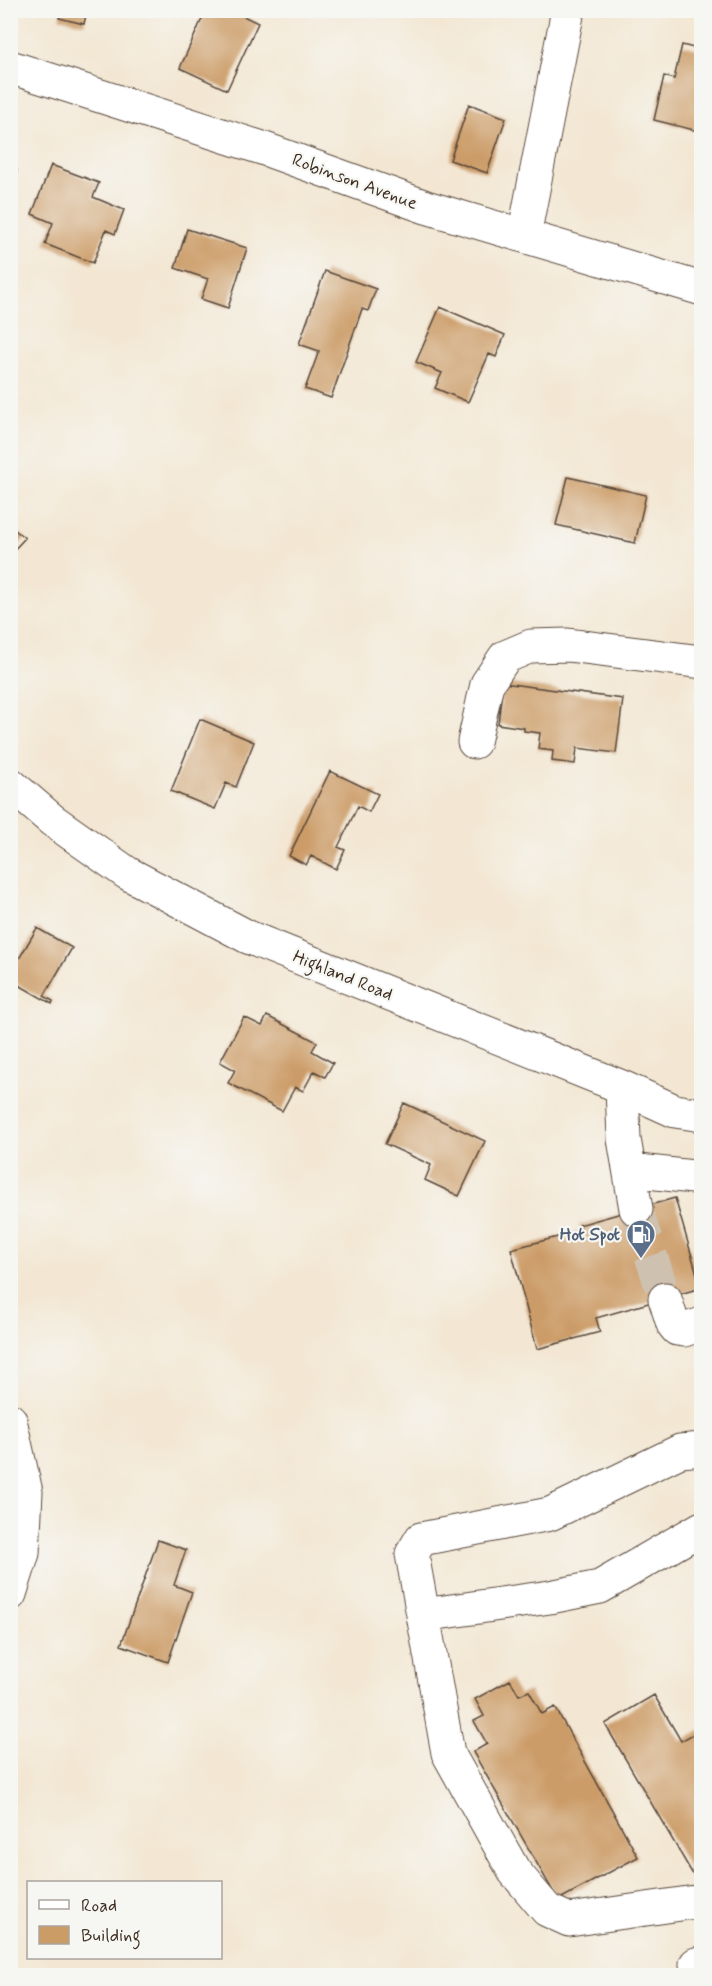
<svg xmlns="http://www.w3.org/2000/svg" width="712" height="1986" font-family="Mynerve,sans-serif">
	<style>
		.building { fill: #cc9c67 }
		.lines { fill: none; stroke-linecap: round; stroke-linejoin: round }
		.minor-tunnel { stroke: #cec1af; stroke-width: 33; stroke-dasharray: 33 16; stroke-linecap: butt }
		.minor-casing { stroke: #574639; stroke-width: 35 }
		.minor { stroke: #fff; stroke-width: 33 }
		.labels { text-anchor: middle; stroke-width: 4.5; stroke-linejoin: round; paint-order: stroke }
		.street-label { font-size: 18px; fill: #3b2a1e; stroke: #f6f6f2 }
		.service-label { font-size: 18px; font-weight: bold; fill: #4e5e75; stroke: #f6f6f2; text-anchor: end }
	</style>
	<rect width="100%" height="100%" fill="#f6f6f2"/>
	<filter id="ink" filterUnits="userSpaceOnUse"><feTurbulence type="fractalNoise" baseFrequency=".0167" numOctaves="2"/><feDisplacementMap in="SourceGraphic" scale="12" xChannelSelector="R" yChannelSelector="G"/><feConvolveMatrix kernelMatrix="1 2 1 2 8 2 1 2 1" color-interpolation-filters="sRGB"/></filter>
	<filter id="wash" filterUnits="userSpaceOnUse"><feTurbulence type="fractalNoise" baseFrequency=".008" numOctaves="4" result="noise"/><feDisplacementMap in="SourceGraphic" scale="24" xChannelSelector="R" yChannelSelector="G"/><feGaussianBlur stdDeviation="1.35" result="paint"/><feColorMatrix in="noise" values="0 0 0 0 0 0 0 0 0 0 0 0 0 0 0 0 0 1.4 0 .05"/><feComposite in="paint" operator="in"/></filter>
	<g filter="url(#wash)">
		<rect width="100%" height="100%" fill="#f3e7d3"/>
		<g id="blocks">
			<!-- building -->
			<path class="building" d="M62,10H87L84,24L59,18Z
				M206,10H231L258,23L227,90L180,68Z
				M682,45L702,50V132L654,120L664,76L674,79Z
				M469,104L506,118L487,173L450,160Z
				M51,165L99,183L93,197L124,210L115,234L106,230L93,263L45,244L53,223L32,214Z
				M10,168L17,170L11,188H10Z
				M187,229L247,248L228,308L201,299L208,279L175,268Z
				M325,271L376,289L368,311L362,309L331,398L305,389L319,351L299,344Z
				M440,307L505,335L496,357L489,354L468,402L435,388L442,373L416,362Z
				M568,477L646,495L635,543L556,525Z
				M10,526L25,538L10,554Z
				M503,683L623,699L616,753L577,748L575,764L552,761L553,751L538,749L540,733L524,731V728L498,724Z
				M200,719L254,742L236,787L226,783L215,809L171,791Z
				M330,771L378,794L369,812L358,806L338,847L345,850L336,869L311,856L306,865L289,856Z
				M37,928L72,948L44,996L53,1001L52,1004L10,980V974Z
				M267,1016L317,1042L312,1051L333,1063L325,1077L314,1071L303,1091L295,1087L282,1111L228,1083L235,1070L220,1062L244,1017L262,1026Z
				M404,1103L485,1141L459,1196L425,1180L431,1165L385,1144Z
				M675,1198L701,1288L596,1318L600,1332L537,1349L511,1249L581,1231L579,1225Z
				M158,1540L186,1550L174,1585L192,1592L168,1662L121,1645Z
				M510,1680L519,1695L529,1691L542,1714L555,1707L638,1857L558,1900L473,1752L487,1744L474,1721L484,1716L475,1699Z
				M654,1695L681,1741L702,1729V1868L692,1873L605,1724Z"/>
		</g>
	</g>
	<g filter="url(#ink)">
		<use href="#blocks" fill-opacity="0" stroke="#574639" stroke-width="1.5"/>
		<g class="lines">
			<!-- minor-tunnel -->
			<path class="minor-tunnel" d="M636,1209L665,1299"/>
			<!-- minor casing -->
			<g class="minor-casing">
				<path id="minor" d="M10,67L262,148L426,207L702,289
					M524,236L568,10
					M474,742L487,684L505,657L531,646L568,645L702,662
					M10,784L52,820L127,873L248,937L622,1087L675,1111L702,1115
					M622,1087L624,1139L636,1209
					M630,1170L702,1178
					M665,1299L673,1324L677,1329L684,1330L702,1324
					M10,1420L26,1492L23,1553L10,1594
					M702,1449L680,1451L550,1514L421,1539L412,1554L448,1753L514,1871L547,1910L569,1920L702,1901
					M423,1615L550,1597L600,1587L702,1528
					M696,1964L702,1963"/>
			</g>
			<!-- minor -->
			<use href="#minor" class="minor"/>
		</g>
	</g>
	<!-- icons -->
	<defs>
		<g id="fuel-pin" transform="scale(1.5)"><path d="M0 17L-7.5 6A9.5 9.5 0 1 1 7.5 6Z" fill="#5c6f8a" stroke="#f6f6f2"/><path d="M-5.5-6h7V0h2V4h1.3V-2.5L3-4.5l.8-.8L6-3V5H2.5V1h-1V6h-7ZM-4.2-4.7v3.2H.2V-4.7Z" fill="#fff"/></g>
	</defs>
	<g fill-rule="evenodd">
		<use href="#fuel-pin" x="641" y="1234"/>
	</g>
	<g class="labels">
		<!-- street labels -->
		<g class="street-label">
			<text transform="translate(355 181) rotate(20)" y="6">Robinson Avenue</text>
			<text transform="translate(343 975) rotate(22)" y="6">Highland Road</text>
		</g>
		<!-- service labels -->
		<g class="service-label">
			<text x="620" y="1240">Hot Spot</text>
		</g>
	</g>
	<!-- margin -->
	<rect width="712" height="1986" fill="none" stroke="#f6f6f2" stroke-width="36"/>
	<!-- legend -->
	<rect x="27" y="1881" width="195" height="78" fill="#f6f6f2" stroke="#aba49d" stroke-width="1.5"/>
	<rect x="39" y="1900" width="30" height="9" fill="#ffffff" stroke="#aba49d" stroke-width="1.5"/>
	<text x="81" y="1911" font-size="18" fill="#3b2a1e">Road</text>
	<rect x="39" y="1926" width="30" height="18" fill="#cc9c67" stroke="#aba49d" stroke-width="1.5"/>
	<text x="81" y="1941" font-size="18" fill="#3b2a1e">Building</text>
</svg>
